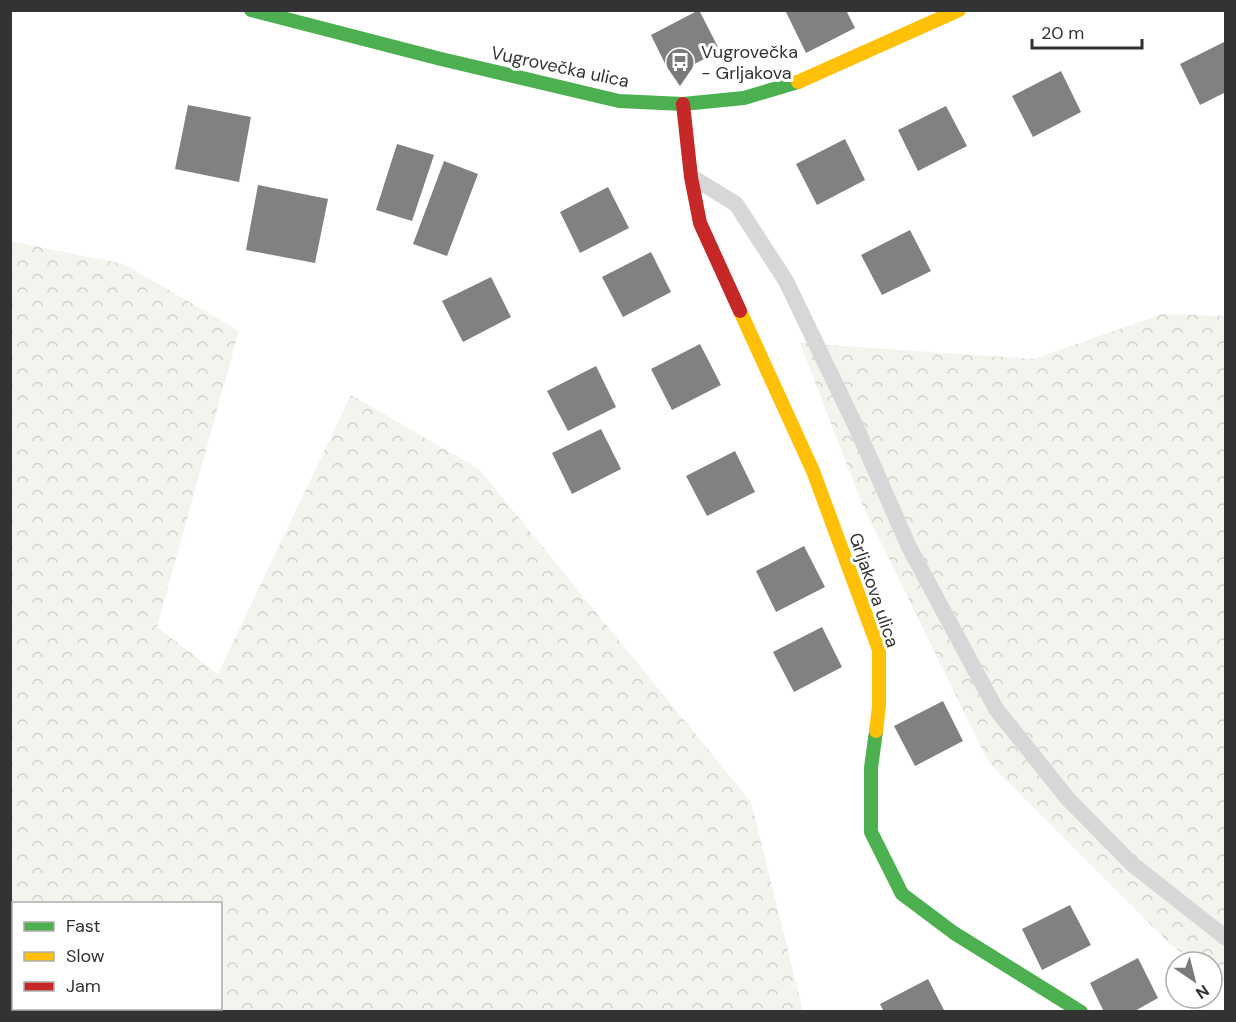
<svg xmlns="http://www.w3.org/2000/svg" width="1236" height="1022" font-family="'DM Sans',sans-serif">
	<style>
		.forest { fill: url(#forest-crowns); fill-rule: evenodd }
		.building { fill: #818181 }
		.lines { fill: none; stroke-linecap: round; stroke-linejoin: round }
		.lane { stroke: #d7d7d7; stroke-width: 16 }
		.fast { stroke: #4caf50; stroke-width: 14 }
		.slow { stroke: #ffc107; stroke-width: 14 }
		.jam { stroke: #c62828; stroke-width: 14 }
		.labels { text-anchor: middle; stroke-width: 6; stroke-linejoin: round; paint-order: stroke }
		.poi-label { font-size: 18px; fill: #333; stroke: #fff; text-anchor: start }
		.street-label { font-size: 18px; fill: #333; stroke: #fff }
	</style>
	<defs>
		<pattern id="forest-crowns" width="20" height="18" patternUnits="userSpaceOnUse" patternTransform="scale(1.5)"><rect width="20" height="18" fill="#f1f5ed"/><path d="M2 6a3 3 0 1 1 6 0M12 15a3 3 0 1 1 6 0" fill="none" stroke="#cfd2cc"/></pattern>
	</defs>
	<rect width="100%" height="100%" fill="#fff"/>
	<!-- forest -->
	<path class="forest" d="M10,241L124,264L239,331L157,627L218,674L351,395L479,469L751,802L803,1011H11ZM14,904H220V1008H14Z
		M1162,314L1225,316V984L1212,974V962H1195L1171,945L989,763L862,504L800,343L1034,359Z"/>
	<!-- building -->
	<path class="building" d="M699,10L720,51L671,76L651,35Z
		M789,10H846L855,28L806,53L786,12Z
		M1226,41V92L1200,105L1180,64Z
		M1061,71L1081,112L1033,137L1012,96Z
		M188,105L251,117L239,182L175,169Z
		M946,106L967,146L918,171L898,130Z
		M845,139L865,180L817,205L796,164Z
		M397,144L434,155L412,221L376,210Z
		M444,161L478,174L447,256L413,244Z
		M258,185L328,199L315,263L246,250Z
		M608,187L629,228L580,253L560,212Z
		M910,230L931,271L882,295L861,255Z
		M651,252L671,292L623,317L602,277Z
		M491,277L511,317L463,342L442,301Z
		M700,344L721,385L672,410L651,369Z
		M596,366L616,407L568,431L547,391Z
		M601,429L621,469L572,494L552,453Z
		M735,451L755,492L707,516L686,476Z
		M804,546L825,587L776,612L756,571Z
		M822,627L842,667L794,692L773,652Z
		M943,701L963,741L915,766L894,726Z
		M1070,905L1091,945L1042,970L1022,929Z
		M1138,958L1158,998L1133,1012H1104L1090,983Z
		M928,979L945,1012H884L880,1004Z"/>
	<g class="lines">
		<!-- lane -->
		<path class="lane" d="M692,177L736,204L786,281L858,431L909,547L996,709L1068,799L1132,864L1226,938"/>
		<!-- fast -->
		<path class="fast" d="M251,10L441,59L619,101L683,104L744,98L798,82
			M876,731L871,768V832L902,894L954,933L1081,1012"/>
		<!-- slow -->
		<path class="slow" d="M798,82L959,10
			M740,311L813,471L879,650V706L876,731"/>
		<!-- jam -->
		<path class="jam" d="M683,104L691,177L700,223L740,311"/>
	</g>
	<!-- icons -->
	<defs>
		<g id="bus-pin" transform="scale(1.5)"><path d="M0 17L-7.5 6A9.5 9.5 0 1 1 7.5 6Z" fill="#7a7a7a" stroke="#fff"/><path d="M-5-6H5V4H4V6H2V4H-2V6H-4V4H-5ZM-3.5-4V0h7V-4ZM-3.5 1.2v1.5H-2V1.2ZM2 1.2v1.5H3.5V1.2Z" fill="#fff"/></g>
	</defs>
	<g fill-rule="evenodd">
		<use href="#bus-pin" x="680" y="62"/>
	</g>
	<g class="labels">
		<!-- poi labels -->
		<g class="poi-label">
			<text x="701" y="58">Vugrovečka<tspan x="701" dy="21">- Grljakova</tspan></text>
		</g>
		<!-- street labels -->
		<g class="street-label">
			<text transform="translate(560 67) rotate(12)" y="6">Vugrovečka ulica</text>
			<text transform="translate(874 590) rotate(71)" y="6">Grljakova ulica</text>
		</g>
	</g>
	<!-- border -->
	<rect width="1236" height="1022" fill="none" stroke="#333333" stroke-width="24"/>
	<!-- legend -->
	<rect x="12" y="902" width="210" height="108" fill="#ffffff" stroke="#adadad" stroke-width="1.5"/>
	<rect x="24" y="922" width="30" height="9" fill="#4caf50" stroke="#adadad" stroke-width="1.5"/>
	<text x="66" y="932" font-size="18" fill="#333333">Fast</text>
	<rect x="24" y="952" width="30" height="9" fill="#ffc107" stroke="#adadad" stroke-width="1.5"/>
	<text x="66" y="962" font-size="18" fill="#333333">Slow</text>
	<rect x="24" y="982" width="30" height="9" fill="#c62828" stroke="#adadad" stroke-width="1.5"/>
	<text x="66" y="992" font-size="18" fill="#333333">Jam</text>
	<!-- north arrow -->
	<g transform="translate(1194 980) rotate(145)"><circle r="28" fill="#ffffff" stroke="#adadad" stroke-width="1.5"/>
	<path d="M0-4.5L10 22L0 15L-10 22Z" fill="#7a7a7a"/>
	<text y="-9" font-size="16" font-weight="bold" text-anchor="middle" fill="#333333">N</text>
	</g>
	<!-- scale -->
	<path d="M1032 39v9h110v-9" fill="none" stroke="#333333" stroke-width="3"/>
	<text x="1041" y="39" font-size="18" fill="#333333" stroke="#ffffff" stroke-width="4.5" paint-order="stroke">20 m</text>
</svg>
